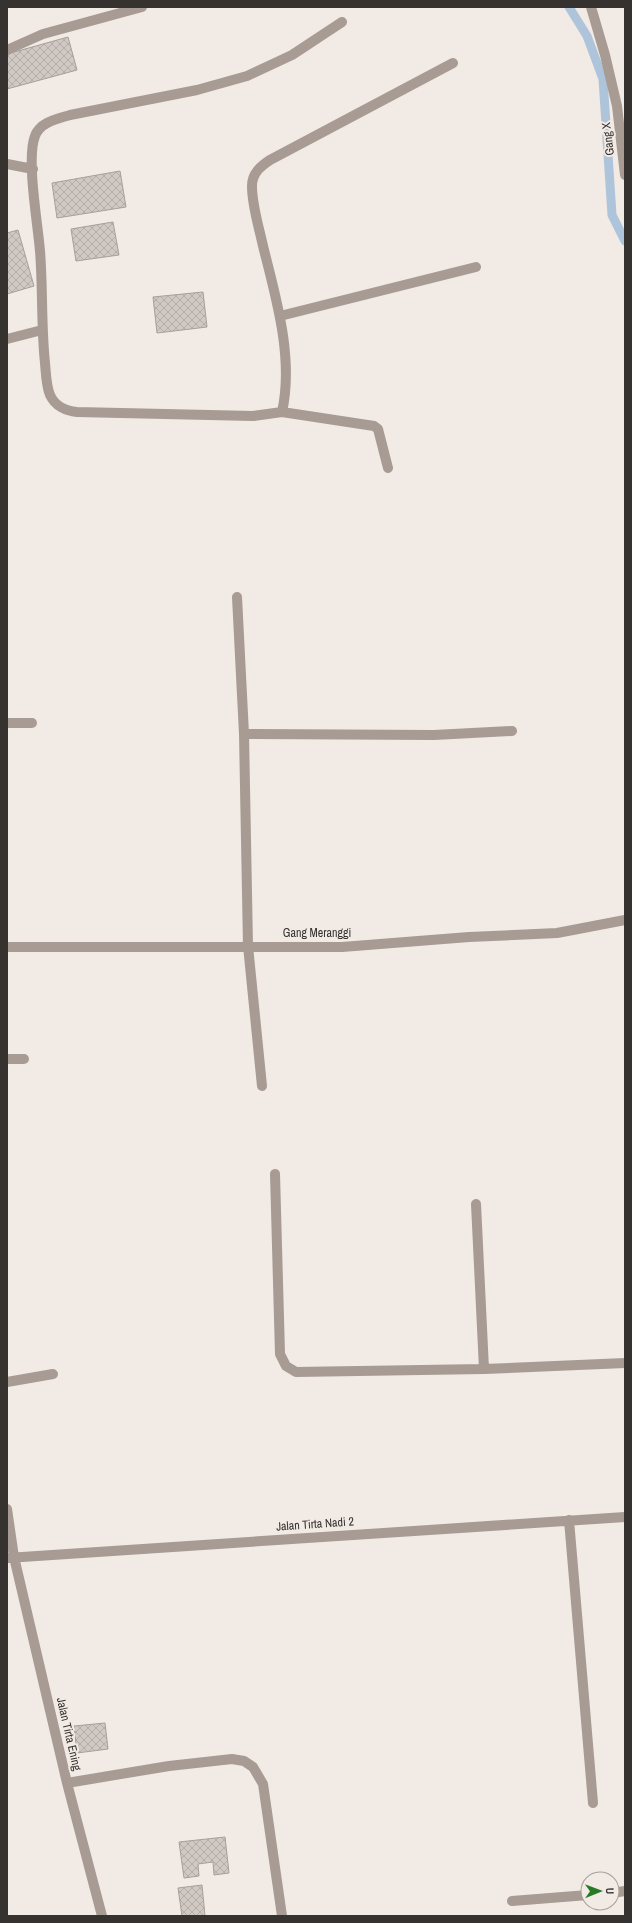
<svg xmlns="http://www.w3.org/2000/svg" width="632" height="1923" font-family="'Archivo Narrow',sans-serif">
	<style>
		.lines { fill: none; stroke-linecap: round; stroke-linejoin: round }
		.stream { stroke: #aec4db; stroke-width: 9 }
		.building { fill: url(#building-cross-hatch); stroke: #a69f9a }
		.minor { stroke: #a79b93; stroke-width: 10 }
		.labels { text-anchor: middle; stroke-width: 4; stroke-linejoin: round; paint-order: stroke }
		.street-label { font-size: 12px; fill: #353230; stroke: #f2eae4 }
	</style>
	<defs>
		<pattern id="building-cross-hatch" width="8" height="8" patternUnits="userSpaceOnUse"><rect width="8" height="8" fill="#d0c8c2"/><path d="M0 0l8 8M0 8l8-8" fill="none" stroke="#b3aca7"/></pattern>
	</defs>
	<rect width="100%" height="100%" fill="#f2eae4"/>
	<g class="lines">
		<!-- stream -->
		<path class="stream" d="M569,7L587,36L603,79L612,215L625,241"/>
	</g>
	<!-- building -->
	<path class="building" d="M68,37L77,70L7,89V54Z
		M120,171L126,207L57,218L52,183Z
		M113,222L119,255L76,261L71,229Z
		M18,230L34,286L7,294V233Z
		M203,292L207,327L157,333L153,297Z
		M105,1723L108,1749L77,1753L74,1726Z
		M225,1837L229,1873L214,1875L213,1862L198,1864L199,1876L184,1878L179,1842Z
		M202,1885L205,1916H182L178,1888Z"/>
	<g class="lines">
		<!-- minor -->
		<path class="minor" d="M591,7L605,55L617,106L625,175
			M342,22L292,55L247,76L197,90L70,115C57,119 40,122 35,136C26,158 38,225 40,251C43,288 41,325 45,363C46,373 46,385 50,395C55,406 66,411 77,412L253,416L282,412C294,358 276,298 263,246C259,227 252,206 252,186C252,173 261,166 270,160L453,63
			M7,50L43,34L142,7
			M7,164L33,169
			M280,316L476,267
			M7,339L42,330
			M282,412L374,426L378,429L388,468
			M237,597L244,734L248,946L262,1086
			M7,723H32
			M244,734L434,735L512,731
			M7,947H342L469,937L557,933L625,920
			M7,1059H24
			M275,1174L280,1354L286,1366L296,1372L484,1369L625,1363
			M476,1204L484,1369
			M7,1382L53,1374
			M7,1509L14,1557L67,1783L102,1916
			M569,1520L593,1803
			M7,1558L625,1517
			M67,1783L169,1766L232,1759L244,1761L253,1767L263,1784L282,1916
			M612,1893L625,1891
			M512,1901L588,1895"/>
	</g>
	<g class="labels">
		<!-- street labels -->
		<g class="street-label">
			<text transform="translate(608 139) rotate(-97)" y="4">Gang X</text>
			<text x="317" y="937">Gang Meranggi</text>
			<text transform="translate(315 1524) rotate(-4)" y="4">Jalan Tirta Nadi 2</text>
			<text transform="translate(69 1734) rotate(77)" y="4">Jalan Tirta Ening</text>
		</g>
	</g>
	<!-- border -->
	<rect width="632" height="1923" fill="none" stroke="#353230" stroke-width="16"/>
	<!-- north arrow -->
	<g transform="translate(600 1891) rotate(89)"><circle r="19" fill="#f2eae4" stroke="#a6a09c"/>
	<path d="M0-3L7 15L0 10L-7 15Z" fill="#287a26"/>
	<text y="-6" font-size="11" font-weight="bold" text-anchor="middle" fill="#353230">U</text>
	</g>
</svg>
